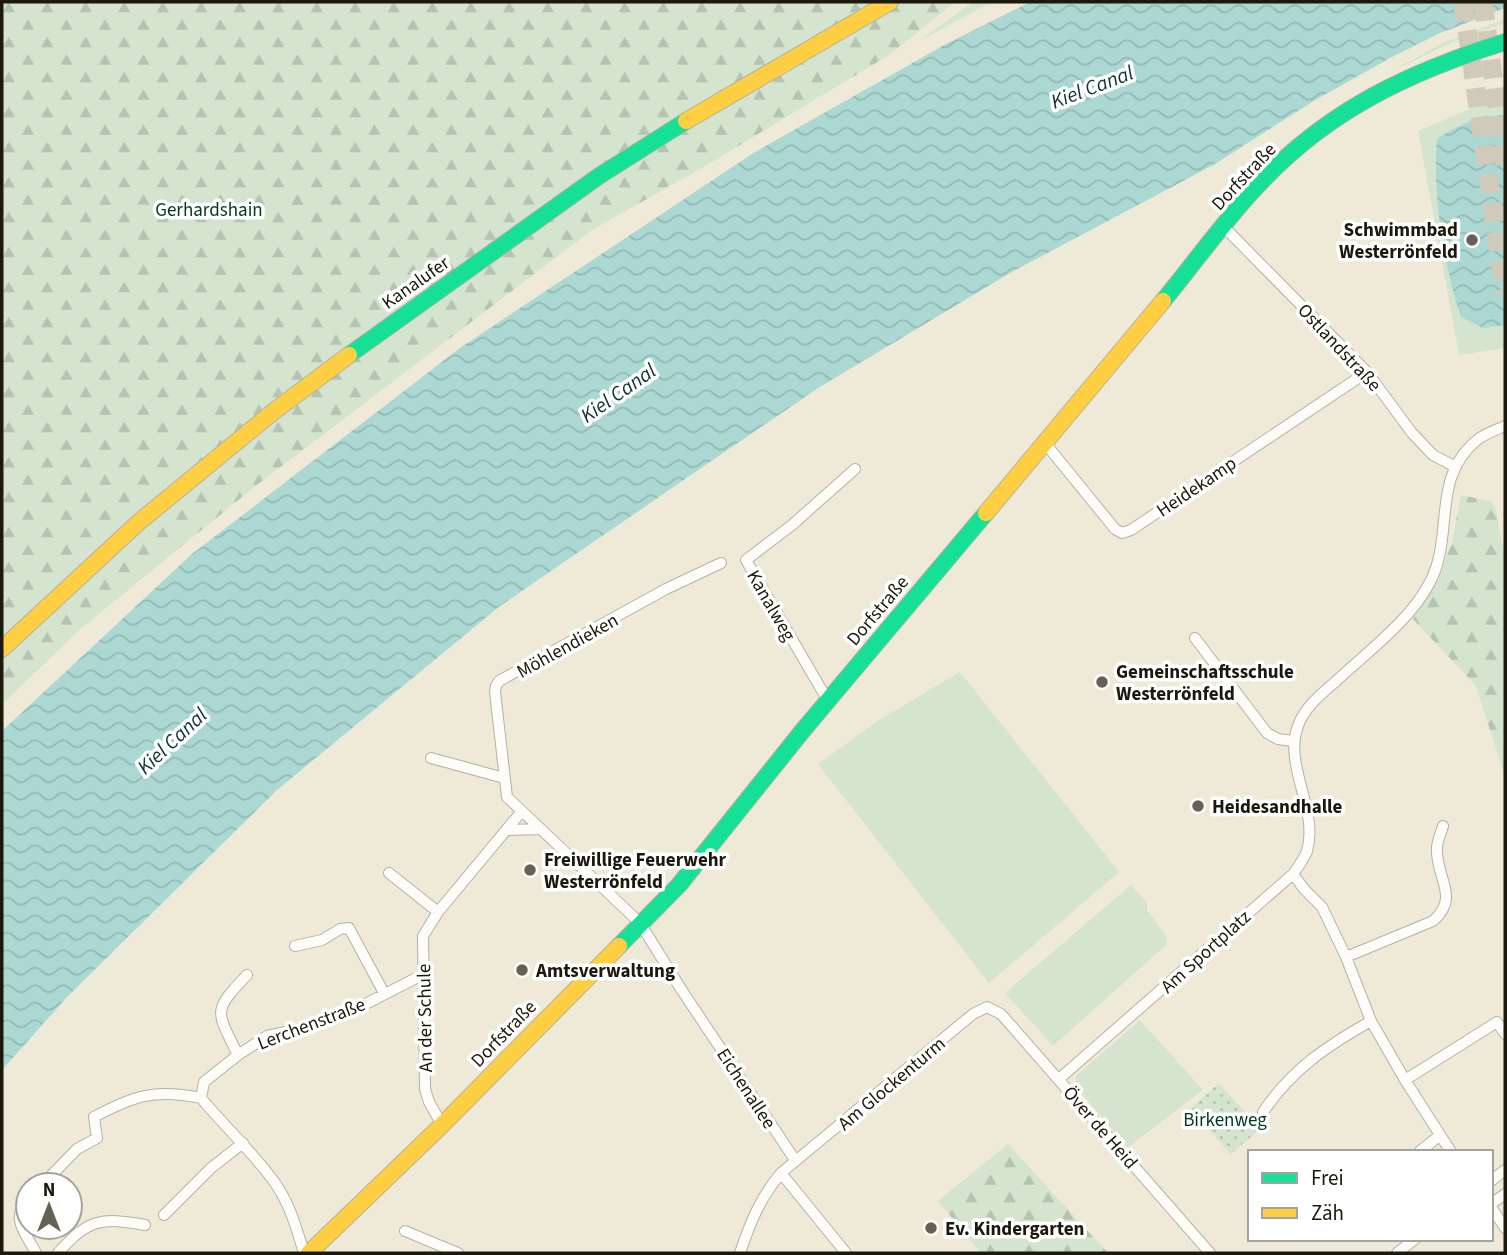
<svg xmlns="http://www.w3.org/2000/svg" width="1507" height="1255" font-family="'Source Sans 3',sans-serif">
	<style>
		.grass { fill: #d4e4cf }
		.forest { fill: url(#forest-firs); fill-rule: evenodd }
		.park { fill: url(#park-dots) }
		.water { fill: url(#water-waves) }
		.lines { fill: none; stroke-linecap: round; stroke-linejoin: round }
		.highway-tunnel { stroke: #cfcab9; stroke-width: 19; stroke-dasharray: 19 10; stroke-linecap: butt }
		.street-casing { stroke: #b5b1a3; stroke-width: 12 }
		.fast-casing { stroke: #b5b1a3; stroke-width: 18 }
		.slow-casing { stroke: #b5b1a3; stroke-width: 18 }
		.street { stroke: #fdfcf9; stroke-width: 10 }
		.fast { stroke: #16e098; stroke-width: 16 }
		.slow { stroke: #ffcf43; stroke-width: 16 }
		.poi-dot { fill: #656253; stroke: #fff; stroke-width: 2.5 }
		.labels { text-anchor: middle; stroke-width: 7; stroke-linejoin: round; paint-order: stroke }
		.street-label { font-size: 19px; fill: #1b180c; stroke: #fff }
		.park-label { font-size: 19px; fill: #003a1d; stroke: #fff }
		.poi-label { font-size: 19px; font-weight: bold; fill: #1b180c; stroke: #fff; text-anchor: start }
		.water-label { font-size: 21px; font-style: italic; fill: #123333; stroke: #fff }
	</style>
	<defs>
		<pattern id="forest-firs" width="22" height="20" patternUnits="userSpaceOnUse" patternTransform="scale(1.75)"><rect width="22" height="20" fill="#d4e4cf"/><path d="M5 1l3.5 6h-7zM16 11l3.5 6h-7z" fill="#b5c3b1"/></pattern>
		<pattern id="park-dots" width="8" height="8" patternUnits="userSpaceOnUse" patternTransform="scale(1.75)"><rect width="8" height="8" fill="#d4e4cf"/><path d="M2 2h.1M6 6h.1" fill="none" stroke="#b5c3b1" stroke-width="1.8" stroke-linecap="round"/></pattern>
		<pattern id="water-waves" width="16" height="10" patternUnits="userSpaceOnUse" patternTransform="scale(1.75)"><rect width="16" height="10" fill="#acd8d3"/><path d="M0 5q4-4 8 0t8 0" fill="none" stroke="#93b9b4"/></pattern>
	</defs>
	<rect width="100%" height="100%" fill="#efead8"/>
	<!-- grass -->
	<path class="grass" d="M973,2H992L919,41Z
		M1505,19V23L1462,38L1390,72L1445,42Z
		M1505,94V348L1459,355L1418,131Z
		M960,672L1119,872L989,983L818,764L879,720Z
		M1131,885L1147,903V910L1167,937L1166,945L1053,1046L1005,993Z
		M1140,1020L1203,1090L1127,1148L1076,1086V1076Z"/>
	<!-- forest -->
	<path class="forest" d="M2,2H954V3L889,55L707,165L592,230L253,488L78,631L2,705ZM452,289L453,292L358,360L356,358Z
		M1461,495L1490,501L1495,506L1505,559V777L1476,686L1413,619L1438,579L1452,542Z
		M1008,1144L1108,1253H981L938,1201Z"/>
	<!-- park -->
	<path class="park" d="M1219,1083L1260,1129L1231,1154L1190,1109Z"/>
	<!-- water -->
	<path class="water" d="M1030,2H1505V8L1438,34L1390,58L1312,102L1215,164L1010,273L818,388L500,606L277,790L68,996L2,1070V731L192,554L460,348L755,152L946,44Z
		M1505,115V325L1483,328L1461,317C1444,267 1432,192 1437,139C1462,123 1476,117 1505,115Z"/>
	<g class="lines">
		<!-- highway-tunnel -->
		<path class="highway-tunnel" d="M1463,2L1505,294
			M1483,2L1505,165"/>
		<!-- street casing -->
		<g class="street-casing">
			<path id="street" d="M1224,227L1367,372L1412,433L1433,455L1454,466
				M1045,443L1115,529L1122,533L1131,530L1367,372
				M721,563L666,589L499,681L496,686L495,692L507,797L640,923L681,989L795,1160
				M1195,638L1267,733L1278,739L1293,741
				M828,701L746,560L792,525L855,469
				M431,758L504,778
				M508,830L541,829
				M389,873L438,912
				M1293,874L1304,889L1322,907L1346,957L1371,1021L1405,1080L1451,1152
				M295,946L322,940L340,929L349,928L384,993
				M1346,957L1433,921C1461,897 1435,877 1437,848C1437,841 1441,833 1443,826
				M238,1055C216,1010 212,1012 247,975
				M1059,1079L1293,874C1298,867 1304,859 1307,851C1319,810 1283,765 1298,726C1304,708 1321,694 1335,682C1366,653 1411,620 1430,582C1455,534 1430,479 1477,440C1484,434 1496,430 1505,426
				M1405,1080L1497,1022L1505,1034
				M201,1098L204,1082L238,1055L267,1036L296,1030L348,1013L424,974
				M1263,1112C1292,1069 1327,1046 1371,1021
				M442,1125L429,1102L425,1089L423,936L438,912L522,811
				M1419,1152L1439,1136
				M781,1173L846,1253
				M1491,1181L1505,1170
				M42,1185L77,1149L97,1138L94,1117C135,1095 155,1089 201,1098C225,1127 253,1152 275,1183C290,1204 297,1230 304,1253
				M28,1200C10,1218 26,1234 36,1253
				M1491,1204L1505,1194
				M1491,1207L1505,1228
				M164,1215L211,1168L243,1143
				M405,1231L458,1253
				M58,1253C88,1219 101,1217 145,1225
				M740,1253C750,1223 760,1198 781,1173L973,1014L987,1007L1001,1014L1210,1253
				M1397,1253L1415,1239"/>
		</g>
		<!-- fast casing -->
		<g class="fast-casing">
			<path id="fast" d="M1163,301C1196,261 1226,218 1262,181C1330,109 1412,71 1505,42
				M349,355L599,176L686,121
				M619,946L679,885L804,729L986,513"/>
		</g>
		<!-- slow casing -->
		<g class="slow-casing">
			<path id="slow" d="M686,121L890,2
				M986,513L1163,301
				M2,649L139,522L273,412L349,355
				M309,1253L442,1125L619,946"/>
		</g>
		<!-- street -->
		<use href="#street" class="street"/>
		<!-- fast -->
		<use href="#fast" class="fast"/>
		<!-- slow -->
		<use href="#slow" class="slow"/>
	</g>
	<!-- markers -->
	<g class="poi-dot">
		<circle cx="1472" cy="240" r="7"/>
		<circle cx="1102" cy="682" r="7"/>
		<circle cx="1198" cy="806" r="7"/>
		<circle cx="530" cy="870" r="7"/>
		<circle cx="522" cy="970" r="7"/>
		<circle cx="931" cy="1228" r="7"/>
	</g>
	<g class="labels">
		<!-- street labels -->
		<g class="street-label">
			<text transform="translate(1243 176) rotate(-47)" y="7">Dorfstraße</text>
			<text transform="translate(415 282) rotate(-35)" y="7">Kanalufer</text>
			<text transform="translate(1340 347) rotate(47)" y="7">Ostlandstraße</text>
			<text transform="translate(1196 486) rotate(-34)" y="7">Heidekamp</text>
			<text transform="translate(772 605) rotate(60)" y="7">Kanalweg</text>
			<text transform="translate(877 610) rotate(-50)" y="7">Dorfstraße</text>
			<text transform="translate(567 645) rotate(-29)" y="7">Möhlendieken</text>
			<text transform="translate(1205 951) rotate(-42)" y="7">Am Sportplatz</text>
			<text transform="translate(424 1018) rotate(-91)" y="7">An der Schule</text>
			<text transform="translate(311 1023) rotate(-21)" y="7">Lerchenstraße</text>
			<text transform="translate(503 1033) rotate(-46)" y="7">Dorfstraße</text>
			<text transform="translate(891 1083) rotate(-40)" y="7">Am Glockenturm</text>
			<text transform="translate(747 1088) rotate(57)" y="7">Eichenallee</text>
			<text transform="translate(1101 1127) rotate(49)" y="7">Över de Heid</text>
		</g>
		<!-- park labels -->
		<g class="park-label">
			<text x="209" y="216">Gerhardshain</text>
			<text x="1225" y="1126">Birkenweg</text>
		</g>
		<!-- poi labels -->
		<g class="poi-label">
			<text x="1458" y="236" text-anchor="end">Schwimmbad<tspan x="1458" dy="22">Westerrönfeld</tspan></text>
			<text x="1116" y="678">Gemeinschaftsschule<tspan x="1116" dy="22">Westerrönfeld</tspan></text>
			<text x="1212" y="813">Heidesandhalle</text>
			<text x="544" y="866">Freiwillige Feuerwehr<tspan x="544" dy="22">Westerrönfeld</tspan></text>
			<text x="536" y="977">Amtsverwaltung</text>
			<text x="945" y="1235">Ev. Kindergarten</text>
		</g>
		<!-- water labels -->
		<g class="water-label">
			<text transform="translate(1092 87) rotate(-21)" y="7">Kiel Canal</text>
			<text transform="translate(618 393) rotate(-35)" y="7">Kiel Canal</text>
			<text transform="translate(172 741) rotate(-43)" y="7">Kiel Canal</text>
		</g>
	</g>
	<!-- border -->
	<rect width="1507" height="1255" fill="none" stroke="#1b180c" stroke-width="7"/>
	<!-- legend -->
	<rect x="1248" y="1150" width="245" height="91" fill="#ffffff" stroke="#a4a39e" stroke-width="2"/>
	<rect x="1262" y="1173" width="35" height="10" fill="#16e098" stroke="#a4a39e" stroke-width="2"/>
	<text x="1311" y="1185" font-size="21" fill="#1b180c">Frei</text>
	<rect x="1262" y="1208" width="35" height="10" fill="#ffcf43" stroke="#a4a39e" stroke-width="2"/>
	<text x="1311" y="1220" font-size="21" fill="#1b180c">Zäh</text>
	<!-- north arrow -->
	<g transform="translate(49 1206)"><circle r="33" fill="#ffffff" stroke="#a4a39e" stroke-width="2"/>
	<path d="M0-5L12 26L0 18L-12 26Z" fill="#656253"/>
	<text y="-10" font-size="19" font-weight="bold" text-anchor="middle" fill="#1b180c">N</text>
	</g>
</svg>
